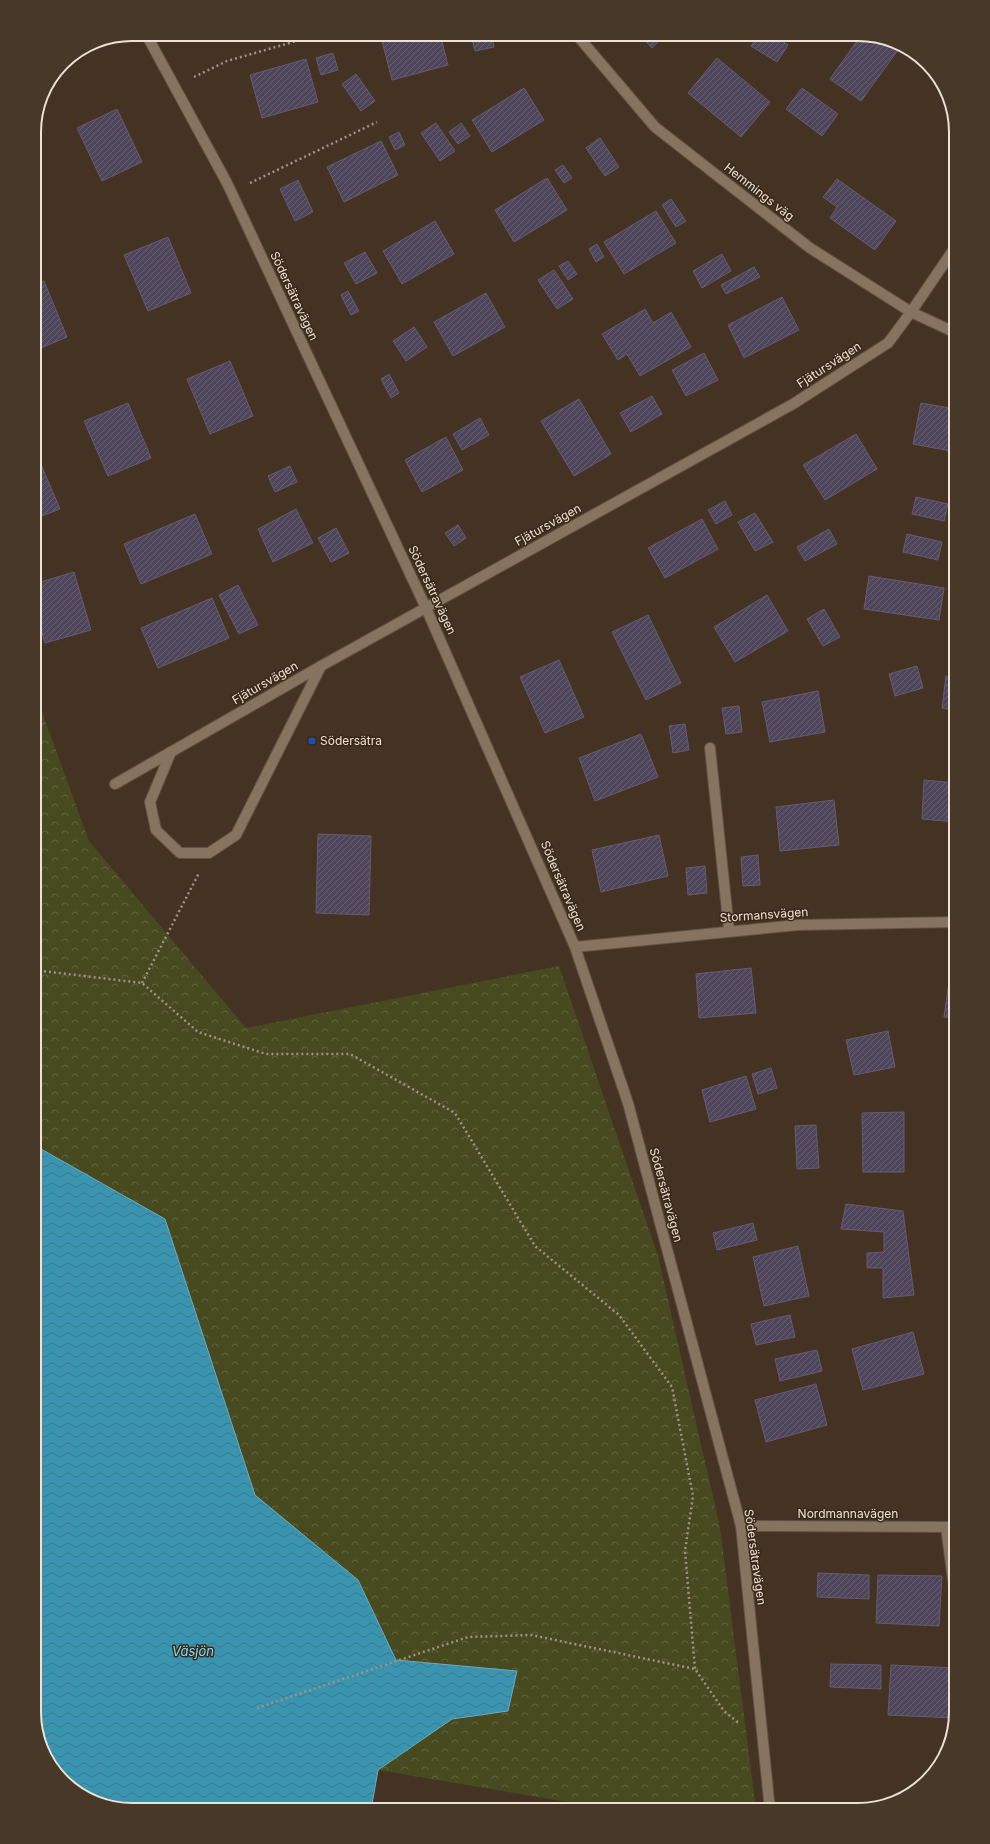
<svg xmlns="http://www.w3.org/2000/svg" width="990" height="1844" font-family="Inter,sans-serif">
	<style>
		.forest { fill: url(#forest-crowns) }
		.water { fill: url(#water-waves); stroke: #6fabbc }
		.building { fill: url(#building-hatch); stroke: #645b72 }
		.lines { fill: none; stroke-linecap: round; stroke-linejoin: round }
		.service-casing { stroke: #615243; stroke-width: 12 }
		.minor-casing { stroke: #615243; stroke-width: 12 }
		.path { stroke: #a19285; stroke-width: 2.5; stroke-dasharray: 2 3; stroke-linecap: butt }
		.service { stroke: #867360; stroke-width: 10 }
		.minor { stroke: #867360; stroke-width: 10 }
		.transit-dot { fill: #1a4fb4; stroke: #3a2918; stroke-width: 1.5 }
		.labels { text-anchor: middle; stroke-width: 3; stroke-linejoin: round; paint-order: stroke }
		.street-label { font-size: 12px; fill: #ede1d7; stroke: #3a2918 }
		.poi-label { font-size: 12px; fill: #ede1d7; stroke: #3a2918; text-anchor: start }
		.water-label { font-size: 13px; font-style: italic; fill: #80defe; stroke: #3a2918 }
		.rim { fill: none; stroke: #ede1d7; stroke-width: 2 }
	</style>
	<defs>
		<pattern id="forest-crowns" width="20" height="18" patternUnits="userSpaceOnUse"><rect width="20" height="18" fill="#47491f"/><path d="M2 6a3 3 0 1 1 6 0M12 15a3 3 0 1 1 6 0" fill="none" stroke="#62633f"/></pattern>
		<pattern id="water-waves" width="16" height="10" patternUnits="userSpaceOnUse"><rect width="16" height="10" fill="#3994b0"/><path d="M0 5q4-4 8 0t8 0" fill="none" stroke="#3e7889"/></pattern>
		<pattern id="building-hatch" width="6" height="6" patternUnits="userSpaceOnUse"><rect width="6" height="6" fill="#4e455b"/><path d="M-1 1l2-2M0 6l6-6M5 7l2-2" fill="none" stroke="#686072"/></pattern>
	</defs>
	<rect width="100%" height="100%" fill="#432"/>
	<!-- forest -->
	<path class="forest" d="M34,690L89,841L246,1028L559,966L658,1256L720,1527L756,1810H615L378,1770L452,1719L508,1710L517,1671L397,1660L358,1580L255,1496L165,1219L34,1145Z"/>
	<!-- water -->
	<path class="water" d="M34,1145L165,1219L255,1495L358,1580L396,1660L517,1671L508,1711L452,1719L378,1770L371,1810H126L77,1793L42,1750L34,1712Z"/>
	<!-- building -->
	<path class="building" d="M392,34H440L448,65L392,80L381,37Z
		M471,34H491L494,47L475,51Z
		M639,34H667L652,48Z
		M759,34H771L788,45L777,62L751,46Z
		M862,34L884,41L898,50L861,101L830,79Z
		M333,53L338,70L321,75L316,58Z
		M717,58L770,102L741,137L688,93Z
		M306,59L318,102L262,118L250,75Z
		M356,74L375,101L361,111L342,84Z
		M524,88L544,120L492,152L472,120Z
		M802,88L838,114L822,136L786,109Z
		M117,109L142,162L102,181L77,128Z
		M436,123L455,151L440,161L421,133Z
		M461,123L470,136L458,144L449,132Z
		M399,132L405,145L395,150L389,137Z
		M600,138L619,167L605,176L586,148Z
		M381,141L398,175L344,202L327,167Z
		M563,165L572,178L564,183L555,170Z
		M547,178L567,210L514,242L495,210Z
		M837,179L896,221L875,250L830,218L837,207L823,197Z
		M298,180L313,212L295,221L280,189Z
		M671,199L686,221L676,227L662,205Z
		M656,211L676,243L624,274L604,242Z
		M34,214L39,236L34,237Z
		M435,221L454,254L402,284L383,251Z
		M168,237L191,293L148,311L124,255Z
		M597,244L604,257L596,262L589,249Z
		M365,252L377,273L356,284L344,263Z
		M722,254L731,271L702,288L693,271Z
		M568,261L577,274L568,280L559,266Z
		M754,267L760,277L726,294L721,285Z
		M554,270L573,299L557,309L538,280Z
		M44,281L67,337L34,351V285Z
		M348,291L359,311L351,315L341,295Z
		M486,293L505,327L453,356L434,322Z
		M782,297L799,330L744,358L728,325Z
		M645,309L653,323L671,312L691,347L640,376L627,354L618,360L602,334Z
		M414,327L427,347L406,361L393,341Z
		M704,353L718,380L686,396L672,370Z
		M230,361L253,416L210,434L187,379Z
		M389,374L399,393L391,398L381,379Z
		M652,396L662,414L631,432L620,413Z
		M579,399L611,454L574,476L541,421Z
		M128,403L151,458L108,476L84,421Z
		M921,403L956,409V452L913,444Z
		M480,418L489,435L462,450L453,434Z
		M856,434L877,469L825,500L803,465Z
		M446,437L463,470L422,492L405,460Z
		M36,453L60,509L34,519V454Z
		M290,466L297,482L275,492L268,476Z
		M916,497L948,504L944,521L912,514Z
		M725,501L732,515L716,524L708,510Z
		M296,509L313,543L273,562L258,529Z
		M755,513L773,542L755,551L738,522Z
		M195,514L212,554L141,584L124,544Z
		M702,519L718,549L665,578L648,548Z
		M458,525L466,538L454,546L445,533Z
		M336,528L349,553L331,562L318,538Z
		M829,529L837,544L805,561L797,547Z
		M907,534L942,542L938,560L903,552Z
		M74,572L91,630L45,643L34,605V584Z
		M869,576L944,588L939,620L864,609Z
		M238,585L258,625L239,634L219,595Z
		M767,595L788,631L735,662L714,627Z
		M212,598L229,638L158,668L141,628Z
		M824,609L840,637L823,646L807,619Z
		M648,615L681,683L646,700L612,632Z
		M559,660L584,717L545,733L520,677Z
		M917,666L923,688L895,696L889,674Z
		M946,676L956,678V710L942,708Z
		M818,691L825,732L770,742L762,702Z
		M739,706L742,732L726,734L722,708Z
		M685,724L689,750L673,753L669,726Z
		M641,734L658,777L595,801L579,758Z
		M924,780L956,783V822L922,819Z
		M834,800L839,845L780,851L776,807Z
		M318,834L371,836L369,915L316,913Z
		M659,835L668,876L601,892L592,850Z
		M758,855L760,885L743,886L741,857Z
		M705,866L707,893L688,895L686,868Z
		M751,968L756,1013L699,1018L696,974Z
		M950,975H956V1018L944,1017Z
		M888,1031L895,1067L854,1075L846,1040Z
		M771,1068L777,1088L758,1094L752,1074Z
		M746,1076L756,1109L710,1122L702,1090Z
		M904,1112V1172H863L862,1113Z
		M816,1125L819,1168L797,1169L795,1126Z
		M846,1204L903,1211L914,1295L883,1298V1268H867V1253L884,1252V1232L841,1229Z
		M753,1223L757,1240L717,1250L713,1233Z
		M798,1246L809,1296L764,1306L753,1257Z
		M790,1315L795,1337L756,1345L751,1324Z
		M913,1332L924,1374L863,1390L852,1349Z
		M817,1350L822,1371L780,1381L775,1359Z
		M816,1384L827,1425L766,1442L755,1400Z
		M818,1573L869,1575V1599L817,1597Z
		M878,1575L942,1576L939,1626L876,1623Z
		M831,1664L881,1665V1689L830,1687Z
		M891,1665L956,1668L954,1718L888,1715Z
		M490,1803L521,1809V1810H489Z"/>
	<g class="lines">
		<!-- service casing -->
		<g class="service-casing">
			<path id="service" d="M710,748L729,930
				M171,752L150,802L156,830L180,853H209L236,835L321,666
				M946,1527L956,1602"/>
		</g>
		<!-- minor casing -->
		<g class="minor-casing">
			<path id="minor" d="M146,34L227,183L426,608L575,947L628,1103L741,1526L770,1810
				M576,34L655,127L810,248L911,312L956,333
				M115,784L321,666L793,404L888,343L911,312L956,246
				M575,947L798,925L956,922
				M741,1526L956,1527"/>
		</g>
		<!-- path -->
		<path class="path" d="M194,77L227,61L321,34
			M250,183L377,122
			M34,970L142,983L198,1032L266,1054H350L455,1113L535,1246L619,1315L672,1387L693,1496L685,1551L695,1669
			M142,983L199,873
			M257,1708L468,1637L531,1635L695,1669L724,1711L740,1724"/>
		<!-- service -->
		<use href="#service" class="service"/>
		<!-- minor -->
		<use href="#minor" class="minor"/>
	</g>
	<!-- markers -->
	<rect class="transit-dot" x="308" y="737" width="8" height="8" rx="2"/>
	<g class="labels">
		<!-- street labels -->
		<g class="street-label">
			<text transform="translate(759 192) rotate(38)" y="4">Hemmings väg</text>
			<text transform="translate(294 296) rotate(65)" y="4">Södersätravägen</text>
			<text transform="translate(829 365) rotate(-33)" y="4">Fjätursvägen</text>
			<text transform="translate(548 525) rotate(-29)" y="4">Fjätursvägen</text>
			<text transform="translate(432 590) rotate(65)" y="4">Södersätravägen</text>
			<text transform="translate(265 683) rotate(-30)" y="4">Fjätursvägen</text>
			<text transform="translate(563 886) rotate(67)" y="4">Södersätravägen</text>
			<text transform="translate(764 915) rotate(-4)" y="4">Stormansvägen</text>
			<text transform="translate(666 1195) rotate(75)" y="4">Södersätravägen</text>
			<text x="848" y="1518">Nordmannavägen</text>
			<text transform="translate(755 1557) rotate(82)" y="4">Södersätravägen</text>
		</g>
		<!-- poi labels -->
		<g class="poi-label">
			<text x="320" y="745">Södersätra</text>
		</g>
		<!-- water labels -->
		<g class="water-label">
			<text x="193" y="1656">Väsjön</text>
		</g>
	</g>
	<!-- crop -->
	<path d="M0 0H990V1844H0ZM132 41H858A91 91 0 0 1 949 132V1712A91 91 0 0 1 858 1803H132A91 91 0 0 1 41 1712V132A91 91 0 0 1 132 41Z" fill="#483827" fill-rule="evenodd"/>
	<path class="rim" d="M132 41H858A91 91 0 0 1 949 132V1712A91 91 0 0 1 858 1803H132A91 91 0 0 1 41 1712V132A91 91 0 0 1 132 41Z"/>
</svg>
